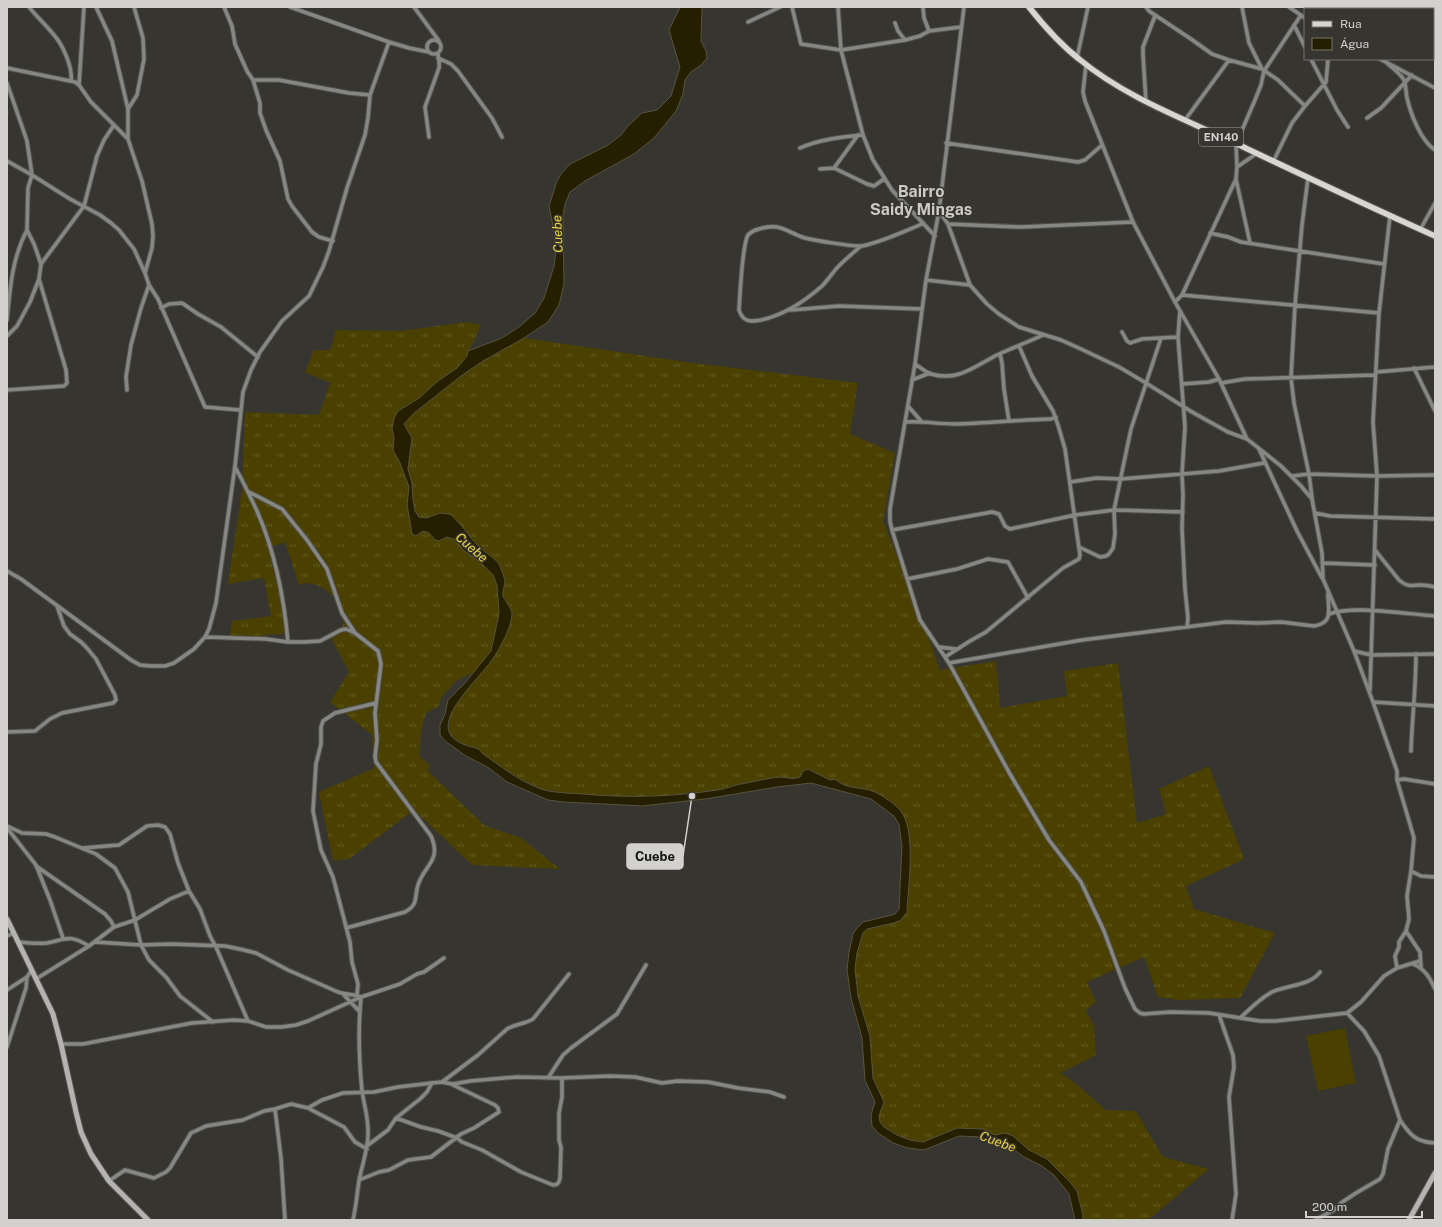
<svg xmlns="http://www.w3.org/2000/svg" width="1442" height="1227" font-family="'Public Sans',sans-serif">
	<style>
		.grass { fill: url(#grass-tufts) }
		.pitch { fill: #4a4000 }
		.water { fill: #251f00; stroke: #59543e }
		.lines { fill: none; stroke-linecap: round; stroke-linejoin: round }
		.street-casing { stroke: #52514c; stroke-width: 5.5 }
		.secondary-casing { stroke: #52514c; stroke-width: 7 }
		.primary-casing { stroke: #52514c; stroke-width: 8 }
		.street { stroke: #868683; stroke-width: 3.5 }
		.secondary { stroke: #b4b3af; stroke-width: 5 }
		.primary { stroke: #d7d6d1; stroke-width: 5.5 }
		.labels { text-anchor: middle; stroke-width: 3; stroke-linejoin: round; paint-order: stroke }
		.shield { fill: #363530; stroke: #a3a29f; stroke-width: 1 }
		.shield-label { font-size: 11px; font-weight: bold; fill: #d2d1ce }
		.water-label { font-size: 13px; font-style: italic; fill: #ebd246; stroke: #363530 }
		.district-label { font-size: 16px; font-weight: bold; fill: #cbcac3; stroke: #363530 }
		.leader { fill: none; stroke: #d2d1ce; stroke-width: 1.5 }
		.callout-dot { fill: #d2d1ce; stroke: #363530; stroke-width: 1.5 }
		.callout { fill: #d2d1ce; stroke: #d2d1ce; stroke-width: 1.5 }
		.callout-label { font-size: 13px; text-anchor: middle; font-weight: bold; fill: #111 }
	</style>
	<defs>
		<pattern id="grass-tufts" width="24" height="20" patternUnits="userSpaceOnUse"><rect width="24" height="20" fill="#4a4000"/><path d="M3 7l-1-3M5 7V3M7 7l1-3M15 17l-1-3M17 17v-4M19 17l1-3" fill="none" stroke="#635b24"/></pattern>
	</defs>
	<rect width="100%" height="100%" fill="#363530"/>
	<!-- grass -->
	<path class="grass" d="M467,322L481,325L467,356L457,368L438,381L420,398L398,411L392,429L394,438L393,450L400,463L409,487L407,504L412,534L416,536L423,531L429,533L435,540L439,541L447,537L456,540L463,550L480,562L493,575L497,585L499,614L491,650L474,672L456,681L441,698L439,706L426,713L421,731L420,757L429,764L428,771L484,825L521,838L560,869L472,865L414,810L349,859L333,861L319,792L374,768L372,735L330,702L349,672L331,638L343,625L345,614C341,608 337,600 332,595C324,587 310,580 299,585L285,542L268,548L289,633L229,639L232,621L271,616L264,578L228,584L242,490L245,412L319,415L330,383L305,372L314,350H330L336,330L401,331Z
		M524,338L693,363L858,383L850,434L895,453L883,521L920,614L940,670L996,661L1000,708L1067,696L1064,671L1118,663L1137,823L1166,814L1159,789L1209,766L1244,859L1186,886L1194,909L1275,933L1240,998L1179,1000L1158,997L1144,957L1087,982L1096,1002L1086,1010L1094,1026L1096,1055L1060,1073L1075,1083L1106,1110L1136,1111L1163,1157L1209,1169L1148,1220H1083V1215L1077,1191L1047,1159L1029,1150L1013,1136L1005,1133L995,1135L983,1129L957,1128L923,1142L910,1140L897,1135L884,1127L880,1122L879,1116L884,1102L873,1078L870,1036L858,996L855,969L857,953L863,933L867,929L894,923L901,920L911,845L893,803L874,792L842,784L835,779L830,780L808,769L800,777L796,779H790L783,777L774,778L738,784L718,790L650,797H610L566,793L542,789L517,777L483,754L479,749L468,746L458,741L450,734L449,728L450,720L453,708L477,677L493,658L510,624L513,613L503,595L505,581L498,562L492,558L472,540L465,529L440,513L426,518L419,517L415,511L413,499L412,483L408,469L412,438L404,424L413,414L461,376L483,361Z"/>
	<!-- pitch -->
	<path class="pitch" d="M1345,1028L1356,1083L1318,1091L1306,1036Z"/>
	<!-- water -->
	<path class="water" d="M680,7H702L701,41L706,51L707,58L701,65L691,72L685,80L683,94L676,111L654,138L634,154L585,181L570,192L565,204L563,216L564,284L559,305L548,322L524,338L483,361L461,376L413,414L404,424L412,438L408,469L412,483L413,499L415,511L419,517L426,518L440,513L450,514C462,524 469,537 480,548C485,552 497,560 499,564C501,568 504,576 505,581C505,586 502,591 503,596C505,602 513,609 512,615C511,628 501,646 494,657C485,673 438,713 450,734C456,744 469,746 479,749L483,754C502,767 519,781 541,789C553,793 569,793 583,794C627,798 672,797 717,790C727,789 736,784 746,783C757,781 768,778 779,777C787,777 792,780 800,777L803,771L808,769L830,780L835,779C846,790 861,786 875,792C883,796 894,803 900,810C917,830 908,885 907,912L901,920L894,923L867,929L863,933L857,953L855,969L858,996L870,1036L873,1078L884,1102L879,1116L880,1122L884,1127L897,1135L910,1140L923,1142L957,1128L983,1129L995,1135L1005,1133L1013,1136L1029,1150L1047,1159L1069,1181L1077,1191L1083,1215V1220H1075L1069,1194L1054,1175L1042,1166L1024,1157L1013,1149L992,1143L980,1137L959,1136L924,1150L908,1148L893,1143L878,1133L872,1126L871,1115L875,1102L865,1080L862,1038L851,998L847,970L849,952L853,934L857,928L863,922L892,915L895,914L899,909L902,846L899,825L894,816L871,799L811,783L777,787L705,799L642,806L564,802L548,800L507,782L489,768L466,756L445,741L440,735V725L445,714L448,700L465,683L491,651L499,614L497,585L493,575L480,562L463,550L456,540L447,537L439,541L435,540L429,533L423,531L416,536L412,534L407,504L409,487L400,463L393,450L394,438L392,429L394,418L398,411L419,398L438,381L457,368L467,356L468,351L502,338L519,327L535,313L544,298L554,266L556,250L554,231L549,206L557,181L561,174L570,164L608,145L621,135L628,126L642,113L657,110L671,96L680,67L669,30Z"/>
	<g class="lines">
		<!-- street casing -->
		<g class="street-casing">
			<path id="street" d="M29,7C37,17 46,25 54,35C63,45 73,68 71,81
				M96,7L112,41L128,109
				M224,7L232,26L235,44L247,71L253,80L260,103V113L266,130L280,161L288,199L292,206L312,232L319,237L333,241
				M290,7L389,42L409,48L429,52
				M414,7L439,41
				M792,7L801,44L841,50L905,40L920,36L929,31L961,27
				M838,7L841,50L863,135L873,160L892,190L935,236
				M923,7L924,18L929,31
				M964,7L939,211L926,280L915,364L890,509V521L892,530L920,620L949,663L1010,774L1049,840L1081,882L1104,931L1125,988L1135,1009L1140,1013L1144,1014L1170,1012L1209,1013L1260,1021H1276L1347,1013L1364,1031L1379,1056L1400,1120C1410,1135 1416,1142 1435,1143
				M1146,7L1149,11L1191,39L1212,54L1229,60L1262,69L1278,80L1305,106
				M1242,7L1249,43L1262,69
				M1289,7L1305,18
				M1324,7L1325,9
				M1363,7V9
				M748,22L780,7
				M895,23L898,31L905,40
				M1294,25L1305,47
				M427 47a7 7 0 1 1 14 0a7 7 0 1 1-14 0Z
				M438,58L451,64L458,71L492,118L502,137
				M1077,58L1088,7
				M1311,59L1337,110L1348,127
				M1380,59L1435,88
				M1386,62C1392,68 1400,73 1404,80C1406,85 1406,93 1407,98C1411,115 1421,141 1435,150
				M1086,65L1083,92L1085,101L1133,222L1175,302L1219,379L1247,439
				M7,68L75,82L79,85L91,102L128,139
				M253,80H279L349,93L370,95
				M7,83L27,141L32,175L28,188L27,230L34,244L41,264
				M79,85L84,7
				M1146,102L1143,55V47L1155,16
				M1367,118L1381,108L1412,75
				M1185,120L1229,60
				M429,137L425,107L439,68C440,62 438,58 438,53
				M946,143L1078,162L1085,160L1102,145
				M800,148C820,139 842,137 863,135
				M7,161L32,175L70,199L100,215L111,223L119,230L134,249L145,273
				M1273,162L1292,123L1305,106L1326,82L1328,59
				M1237,167L1256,154
				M834,168L858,135
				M820,169L834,168L867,184L874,186L884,179
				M1308,178L1302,225L1295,305L1291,378L1294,403L1309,474L1312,498
				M1236,179L1250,243
				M939,211L948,224L970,285L987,304L999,314L1019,327L1061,340L1081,349L1119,367L1146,383L1192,412L1228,432L1247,439L1281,466L1301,486L1312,499L1322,553L1323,579L1354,651L1373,702L1435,706
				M948,224L1021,227L1133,222
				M1420,230L1435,203
				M1210,233L1228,237L1241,242L1384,264
				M861,246C852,254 843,261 836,269C831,275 827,281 822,286C805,301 784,315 761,320C750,322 743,322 739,310C740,296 742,245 748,235C751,232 755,230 759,229C780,222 786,232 805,238C813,240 854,247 862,246C882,242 903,232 922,224
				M926,280L970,285
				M149,285L158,299L205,407L240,410
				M1182,295L1379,313
				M1175,302L1182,295L1236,179L1237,167L1236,144L1255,100L1261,85L1264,71L1301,15
				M161,308L169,304L182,303L198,314L221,327L258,357
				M791,310L839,306L922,309
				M1180,311L1178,337L1185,427L1182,474L1183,495L1182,528L1185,589L1188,618L1187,627
				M7,320C10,289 12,258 27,230
				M1122,332L1127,341L1130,343L1142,339L1178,337
				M7,336L17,326L30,302L39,279L41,264L84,206L97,156L104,140L114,125
				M1000,354L1002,363L1004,389L1009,421
				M915,364C920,367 925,372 931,374C958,382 975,366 997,355C1012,348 1028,342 1043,335
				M1414,368L1435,411
				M1376,372L1435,367
				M912,380L930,373
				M1221,383L1245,379L1375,375
				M1182,384L1209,382L1219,379
				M7,390L64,386L67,383L66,370L39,279
				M127,390L126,377L131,345L141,308L149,285L145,273L152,248L153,236L152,224L142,181L128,139V109L137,95L144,59L143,38L134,7
				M908,406L921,421
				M906,422C922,421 938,424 955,424C987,423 1019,420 1051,419L1056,417
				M1259,449L1297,531L1322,578
				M235,467C243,481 250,496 257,511C275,552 284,597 288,642
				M1292,476L1309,474L1377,476L1435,475
				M1070,482L1097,478L1120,479L1219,471L1264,463
				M249,492L282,509L307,540L327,569L342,613L355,633
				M1315,513L1330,516L1435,519
				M892,530L992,512L999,514L1005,526L1010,529L1075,515L1114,510L1183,512
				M1079,547L1100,557L1106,556L1109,554L1113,548L1115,534L1114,510L1131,429L1161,338
				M1375,550L1399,580C1409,588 1411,585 1421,585C1426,585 1431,586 1435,587
				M1322,563L1375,565
				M7,571L21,579L131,660L140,665L151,666H165L174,663L194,649L205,637L209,629L216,603L235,466L243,392L251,370L260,352L282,321L309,296L323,267L329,251L347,188L365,135L368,118L370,95L389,42
				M907,579L957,569L988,559L1008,562L1028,598
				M1329,614C1355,605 1407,614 1435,616
				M205,637L266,639L288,642H304L320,641L341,630L346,629L355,633L378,651L381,664L375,713L377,740L375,756L376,762L431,836C442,861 424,865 418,885C414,898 419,904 405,912L346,928
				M939,647L956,649
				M1354,651L1371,655L1435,654
				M945,657L970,641L986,632L1063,568L1079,559L1080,555L1065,449L1058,425L1053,411L1032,376L1019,346
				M949,663L1082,640L1226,622L1258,623L1281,622L1314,626C1334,623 1328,609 1328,594
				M1370,690L1377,476L1373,422L1379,313L1390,216
				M1373,702L1397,771V780L1414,838L1411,871L1407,896L1409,919L1406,931L1399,942V947L1395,956L1397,968
				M7,732L35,731L50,719L62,713L113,703L116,700L115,695L96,659L87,648L81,642L70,634L64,626L57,606
				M1411,751C1412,719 1416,687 1416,654
				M1397,780L1404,779L1435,784
				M7,826L22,833L46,834L55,837L96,854L115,868L128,892L141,945L149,960L166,977L180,996L213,1022
				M7,828L36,865L50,900L63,938
				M83,848L119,845L147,826L158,825L165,827L170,834L178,863L189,891L200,909L210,936L216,947L248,1021
				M36,866L105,914L111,921L114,927
				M1411,871L1421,876L1435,877
				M1406,931L1420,952L1421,967
				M7,936L14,933
				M18,942C27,943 37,944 47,943C67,939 69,934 89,946
				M95,942L141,945L171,944L225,946L244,950L256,953L288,970L338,992C346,995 354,994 361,997C358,1027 359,1060 362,1091C364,1104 368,1117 368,1130C369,1148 362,1164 359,1181C357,1194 356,1207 353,1220
				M1413,964C1425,969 1430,978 1435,989
				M36,979L89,946L114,927L135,920L170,899L189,891
				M7,990L27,977L31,971
				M344,995L360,1012
				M357,995L358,984L352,962L350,942L333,877L321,850L313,811L316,764L321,744V727L323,721L335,713L376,703
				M1347,1013L1361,1002L1384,976L1397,968L1420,961
				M1219,1015L1233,1055L1234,1067L1229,1097L1236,1194L1232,1220
				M1240,1018C1250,1009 1259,999 1272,992C1287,985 1310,986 1320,972
				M61,1044H83L192,1023L234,1020L248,1021L266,1027H282L296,1025L308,1021L361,997L400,984L417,974L424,972L444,958
				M7,1047L26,988L27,977
				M548,1078L563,1055L571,1048L617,1014L646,965
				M442,1082L478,1055L507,1029C515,1024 525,1024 533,1019L569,974
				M308,1108L322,1100L343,1093L374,1092L398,1087L432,1083L442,1082L452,1084L459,1083L470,1081L517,1077L562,1078L610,1076L635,1077L662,1083L678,1081L708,1082L738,1088L770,1092L784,1097
				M275,1109L281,1158L285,1220
				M396,1118L421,1127L438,1131L457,1138L462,1142L482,1150L521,1172L553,1185C558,1185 559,1183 560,1178L561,1147L559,1140V1113L562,1097V1078
				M368,1145L388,1130L396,1118L420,1099L427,1092L432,1083
				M359,1180L379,1172L389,1170L408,1160L431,1157L461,1134L474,1128L499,1112L498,1108L495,1105L453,1085
				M109,1181L125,1170L154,1178L166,1172L170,1168L191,1133L206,1126L243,1120L264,1111L275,1109L291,1104L308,1108L344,1127L355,1142L367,1149
				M1315,1220L1334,1210L1341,1203L1356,1193L1380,1179L1383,1174L1388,1149L1400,1120"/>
		</g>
		<!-- secondary casing -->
		<g class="secondary-casing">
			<path id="secondary" d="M7,919L53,1014L61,1044L76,1112L81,1132L91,1154L109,1181L148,1220
				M1409,1220L1435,1173"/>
		</g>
		<!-- primary casing -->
		<g class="primary-casing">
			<path id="primary" d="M1029,7C1044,26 1060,44 1079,59C1125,97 1182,118 1235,143C1302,175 1368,206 1435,236"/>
		</g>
		<!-- street -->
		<use href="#street" class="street"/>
		<!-- secondary -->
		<use href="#secondary" class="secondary"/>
		<!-- primary -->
		<use href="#primary" class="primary"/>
	</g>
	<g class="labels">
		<!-- shield labels -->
		<rect class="shield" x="1199" y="128" width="44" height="18" rx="3"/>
		<g class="shield-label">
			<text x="1221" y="141">EN140</text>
		</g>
		<!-- water labels -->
		<g class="water-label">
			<text transform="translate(557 234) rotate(-92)" y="5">Cuebe</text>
			<text transform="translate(472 547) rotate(41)" y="5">Cuebe</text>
			<text transform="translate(998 1141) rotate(20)" y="5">Cuebe</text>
		</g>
		<!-- district labels -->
		<g class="district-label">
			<text x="921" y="197">Bairro<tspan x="921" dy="18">Saidy Mingas</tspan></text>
		</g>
	</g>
	<!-- callouts -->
	<path class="leader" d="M692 796L683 856"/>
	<circle class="callout-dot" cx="692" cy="796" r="4"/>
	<rect class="callout" x="627" y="844" width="56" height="25" rx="4"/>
	<g class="callout-label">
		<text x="655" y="861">Cuebe</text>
	</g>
	<!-- border -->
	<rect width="1442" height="1227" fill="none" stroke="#d2d1ce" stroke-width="16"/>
	<!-- legend -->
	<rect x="1304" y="8" width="130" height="52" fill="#363530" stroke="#74736f"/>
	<rect x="1312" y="21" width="20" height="6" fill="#d7d6d1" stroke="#74736f"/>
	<text x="1340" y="28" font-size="12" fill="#d2d1ce">Rua</text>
	<rect x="1312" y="38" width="20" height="12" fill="#251f00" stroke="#74736f"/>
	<text x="1340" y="48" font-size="12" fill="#d2d1ce">Água</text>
	<!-- scale -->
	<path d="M1306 1211v6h116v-6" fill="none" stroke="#d2d1ce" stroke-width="2"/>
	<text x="1312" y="1211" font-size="12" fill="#d2d1ce" stroke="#363530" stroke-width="3" paint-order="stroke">200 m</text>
</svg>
